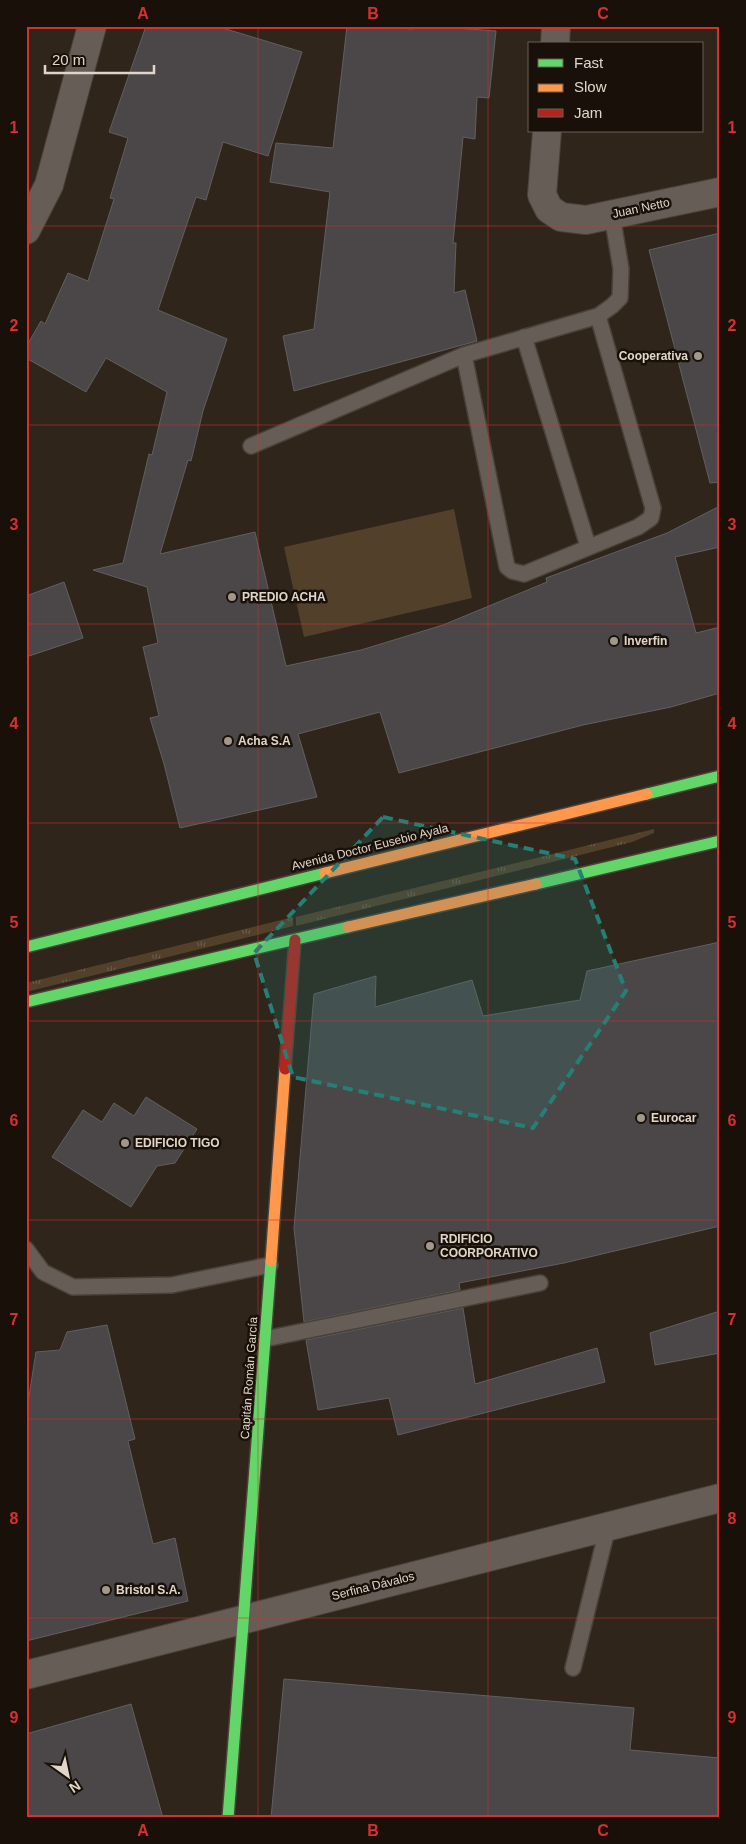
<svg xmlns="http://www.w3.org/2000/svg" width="746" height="1844" font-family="Helvetica,sans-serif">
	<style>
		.grass { fill: url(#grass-tufts) }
		.park { fill: #53402b }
		.building { fill: #4b4748; stroke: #625f60 }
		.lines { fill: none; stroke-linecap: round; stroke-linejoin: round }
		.lane-casing { stroke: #4a423a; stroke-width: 18 }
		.street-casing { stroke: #4a423a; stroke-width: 30 }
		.fast-casing { stroke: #4a423a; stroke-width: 14 }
		.slow-casing { stroke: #4a423a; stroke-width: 14 }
		.jam-casing { stroke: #4a423a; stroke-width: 14 }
		.lane { stroke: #665e56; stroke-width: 15 }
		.street { stroke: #665e56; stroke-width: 28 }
		.fast { stroke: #63d668; stroke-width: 11 }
		.slow { stroke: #ff974d; stroke-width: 11 }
		.jam { stroke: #b3261e; stroke-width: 11 }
		.marked { fill: #248077; fill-opacity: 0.2; stroke: #248077; stroke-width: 4; stroke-dasharray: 10 6; stroke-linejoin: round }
		.grid { fill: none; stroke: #d63130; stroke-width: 1; stroke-opacity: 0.55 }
		.poi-dot { fill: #a2978c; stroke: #191109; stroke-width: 2 }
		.labels { text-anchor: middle; stroke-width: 5; stroke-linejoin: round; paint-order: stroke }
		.street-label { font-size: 12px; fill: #e0d5c9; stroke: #191109 }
		.poi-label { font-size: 12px; font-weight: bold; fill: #e0d5c9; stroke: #191109; text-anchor: start }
		.neatline { fill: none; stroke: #d63130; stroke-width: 2 }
		.grid-label { font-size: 16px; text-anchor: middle; font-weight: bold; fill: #d63130 }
	</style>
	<defs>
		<pattern id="grass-tufts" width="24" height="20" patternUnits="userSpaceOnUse" patternTransform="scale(1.25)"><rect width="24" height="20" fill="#53402b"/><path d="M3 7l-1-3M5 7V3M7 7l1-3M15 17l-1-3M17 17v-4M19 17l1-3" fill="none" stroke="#6b5b48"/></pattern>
	</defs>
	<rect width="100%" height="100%" fill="#2f251b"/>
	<!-- grass -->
	<path class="grass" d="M654,829V833L632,842L296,926V917Z
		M293,917V926L26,992V983Z"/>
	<!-- park -->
	<path class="park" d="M454,509L472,598L304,637L284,547Z"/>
	<!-- building -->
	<path class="building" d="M146,26H216L302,52L268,156L223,142L206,200L196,197L158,310L227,339L203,411L191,461L188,460L160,554L255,532L286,666L361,650L443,625L547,582L546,578L667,533L720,506V547L675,557L696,633L720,627V693L671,707L583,725L399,773L380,712L298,734L317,797L180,828L164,764L150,718L159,716L143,647L158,643L147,587L93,570L123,563L149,454L152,455L167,392L106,358L86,392L26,358V347L41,321L45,324L68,273L88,281L114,199L110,198L128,138L109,132Z
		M347,26L413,29V26H428L496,31L489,98L477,97L475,139L463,137L453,243H456L454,293L465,290L477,341L294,391L283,336L314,329L330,192L270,182L276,143L333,148Z
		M720,233V482L710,483L649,250Z
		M64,582L83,638L26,657V596Z
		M720,942V1226L564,1263L459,1283L460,1290L304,1322L294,1228L314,994L376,976L375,1007L472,980L483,1016L580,1000L587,971Z
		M146,1097L197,1129L175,1163L157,1166L131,1207L52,1157L83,1110L102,1122L114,1103L134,1116Z
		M463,1308L475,1384L597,1348L605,1382L398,1435L389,1398L318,1410L306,1340Z
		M720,1311V1353L655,1365L650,1333Z
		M107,1325L135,1439L128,1441L153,1544L175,1538L188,1601L26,1641V1415L36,1352L60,1350L67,1332Z
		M284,1679L634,1708L630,1750L720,1758V1818H271Z
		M131,1704L163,1818H26V1734Z"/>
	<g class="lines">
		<!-- lane casing -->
		<g class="lane-casing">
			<path id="lane" d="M524,337L588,546
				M464,355L507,567L512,571L524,574L638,527L651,518L653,508L598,316L612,306L620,298L621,269L612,215
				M251,446L464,355L598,316
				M26,1249L43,1272L73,1287L172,1285L270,1265
				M265,1339L540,1283
				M573,1668L608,1526"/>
		</g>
		<!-- street casing -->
		<g class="street-casing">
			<path id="street" d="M555,44L556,26
				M547,131L542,195L549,209L561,217L586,220L720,192
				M26,230L49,185L92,26
				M26,1675L720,1498"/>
		</g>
		<!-- fast casing -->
		<g class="fast-casing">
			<path id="fast" d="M647,794L720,776
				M536,884L720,841
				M26,947L325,873
				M26,1002L348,927
				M228,1818L271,1261"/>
		</g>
		<!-- slow casing -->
		<g class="slow-casing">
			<path id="slow" d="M325,873L647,794
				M348,927L536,884
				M271,1261L285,1069"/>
		</g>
		<!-- jam casing -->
		<g class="jam-casing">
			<path id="jam" d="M285,1069L295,940"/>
		</g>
		<!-- lane -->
		<use href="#lane" class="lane"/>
		<!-- street -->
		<use href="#street" class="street"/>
		<!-- fast -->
		<use href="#fast" class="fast"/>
		<!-- slow -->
		<use href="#slow" class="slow"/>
		<!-- jam -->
		<use href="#jam" class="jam"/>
	</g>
	<!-- marked area -->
	<path class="marked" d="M383,817L575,859L626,991L533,1128L293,1077L254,953Z"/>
	<!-- grid -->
	<path class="grid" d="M258,26V1818M488,26V1818M26,226H720M26,425H720M26,624H720M26,823H720M26,1021H720M26,1220H720M26,1419H720M26,1618H720"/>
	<!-- markers -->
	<g class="poi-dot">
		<circle cx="698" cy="356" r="5"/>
		<circle cx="232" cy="597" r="5"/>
		<circle cx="614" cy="641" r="5"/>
		<circle cx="228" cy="741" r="5"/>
		<circle cx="641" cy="1118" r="5"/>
		<circle cx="125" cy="1143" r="5"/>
		<circle cx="430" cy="1246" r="5"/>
		<circle cx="106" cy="1590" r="5"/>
	</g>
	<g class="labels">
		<!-- street labels -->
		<g class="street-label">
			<text transform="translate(641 208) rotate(-12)" y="4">Juan Netto</text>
			<text transform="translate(370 847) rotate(-14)" y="4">Avenida Doctor Eusebio Ayala</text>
			<text transform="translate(249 1378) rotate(-86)" y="4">Capitán Román García</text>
			<text transform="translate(373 1586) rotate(-14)" y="4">Serfina Dávalos</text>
		</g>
		<!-- poi labels -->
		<g class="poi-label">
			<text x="688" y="360" text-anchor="end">Cooperativa</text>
			<text x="242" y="601">PREDIO ACHA</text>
			<text x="624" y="645">Inverfin</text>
			<text x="238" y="745">Acha S.A</text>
			<text x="651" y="1122">Eurocar</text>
			<text x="135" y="1147">EDIFICIO TIGO</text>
			<text x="440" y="1243">RDIFICIO<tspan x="440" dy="14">COORPORATIVO</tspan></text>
			<text x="116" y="1594">Bristol S.A.</text>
		</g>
	</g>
	<!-- border -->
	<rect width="746" height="1844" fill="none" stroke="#191109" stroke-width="55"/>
	<!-- legend -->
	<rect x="528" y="42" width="175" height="90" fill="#191109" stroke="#695f56"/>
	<rect x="538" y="59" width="25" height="8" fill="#63d668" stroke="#695f56"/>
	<text x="574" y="68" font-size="15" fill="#e0d5c9">Fast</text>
	<rect x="538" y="84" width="25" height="8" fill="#ff974d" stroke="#695f56"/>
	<text x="574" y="92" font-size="15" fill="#e0d5c9">Slow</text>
	<rect x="538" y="109" width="25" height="8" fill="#b3261e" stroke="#695f56"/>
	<text x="574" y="118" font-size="15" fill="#e0d5c9">Jam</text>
	<!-- north arrow -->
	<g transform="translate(68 1776) rotate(147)" stroke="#191109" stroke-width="4" paint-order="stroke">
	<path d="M0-4L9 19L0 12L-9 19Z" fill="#e0d5c9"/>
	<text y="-8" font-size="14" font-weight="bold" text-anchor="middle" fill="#e0d5c9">N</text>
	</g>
	<!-- scale -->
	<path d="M45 65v8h109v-8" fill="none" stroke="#e0d5c9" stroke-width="2.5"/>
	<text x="52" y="65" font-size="15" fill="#e0d5c9" stroke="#191109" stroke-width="4" paint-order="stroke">20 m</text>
	<rect x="28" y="28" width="690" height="1788" class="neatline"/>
	<g class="grid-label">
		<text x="143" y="19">A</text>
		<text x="373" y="19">B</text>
		<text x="603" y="19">C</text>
		<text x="14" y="133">1</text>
		<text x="732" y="133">1</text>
		<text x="14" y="331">2</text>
		<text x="732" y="331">2</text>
		<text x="14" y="530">3</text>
		<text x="732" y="530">3</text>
		<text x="14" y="729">4</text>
		<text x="732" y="729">4</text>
		<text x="14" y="928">5</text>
		<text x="732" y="928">5</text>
		<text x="14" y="1126">6</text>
		<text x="732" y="1126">6</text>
		<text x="14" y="1325">7</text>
		<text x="732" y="1325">7</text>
		<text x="14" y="1524">8</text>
		<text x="732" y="1524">8</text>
		<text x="14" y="1723">9</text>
		<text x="732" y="1723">9</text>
		<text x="143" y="1836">A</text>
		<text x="373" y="1836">B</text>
		<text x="603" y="1836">C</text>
	</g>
</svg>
